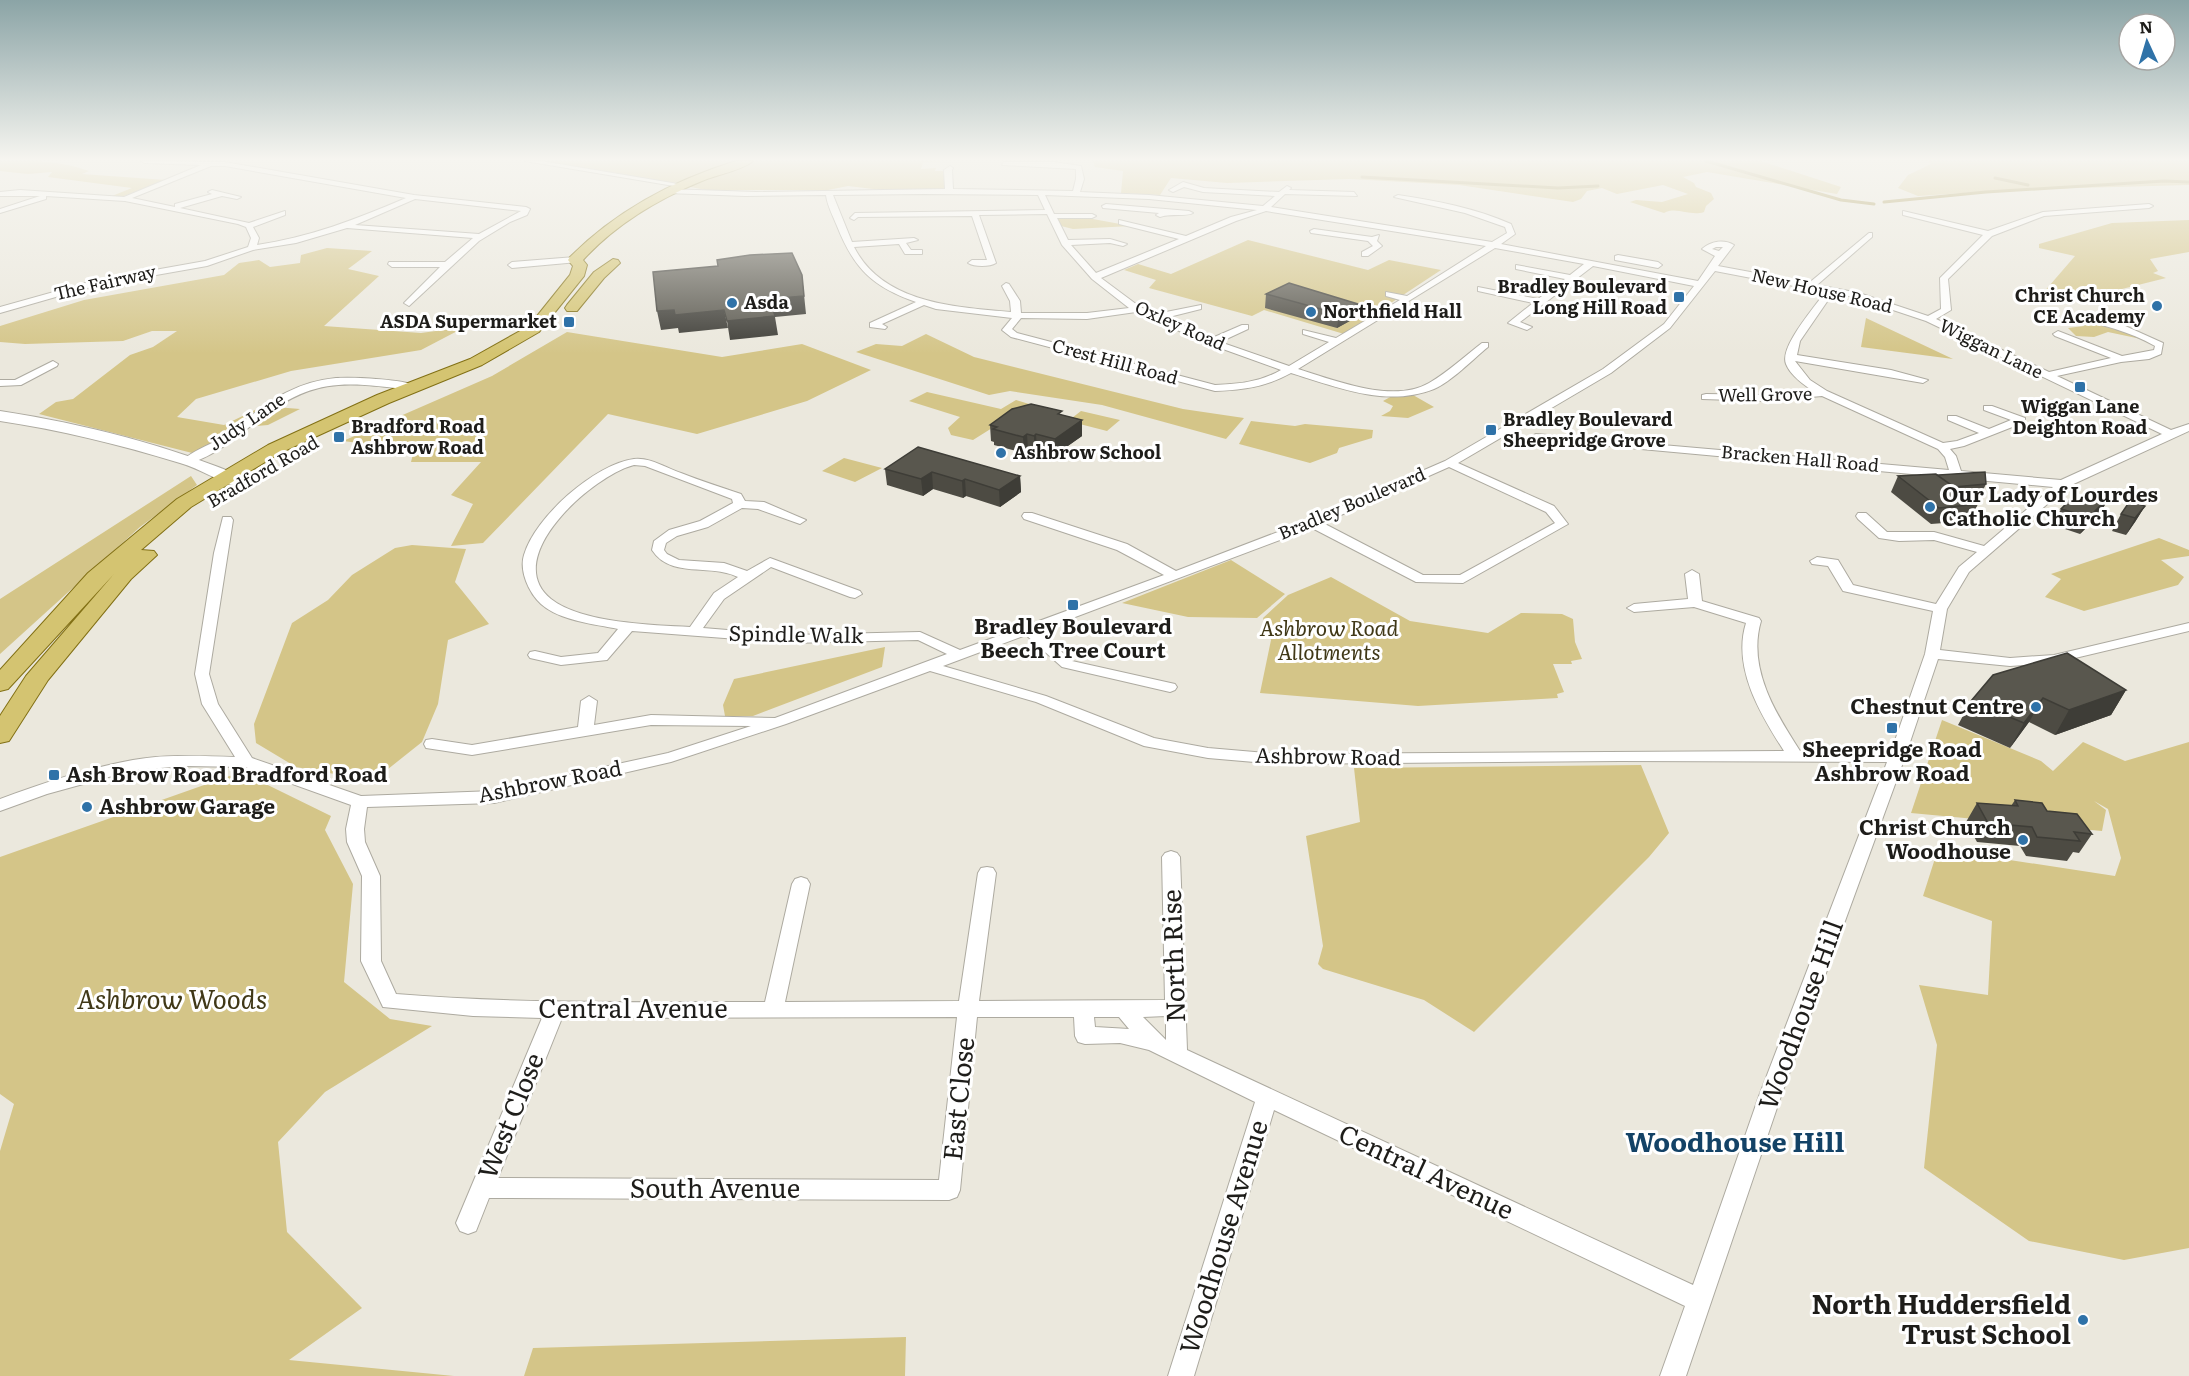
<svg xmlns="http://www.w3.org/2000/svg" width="2189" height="1376" font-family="Literata,serif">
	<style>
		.green { fill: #d4c588 }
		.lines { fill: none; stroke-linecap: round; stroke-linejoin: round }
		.stream { stroke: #9f8d42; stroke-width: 3 }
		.street-casing { stroke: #adaaa0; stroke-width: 2 }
		.secondary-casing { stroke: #adaaa0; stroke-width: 2 }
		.primary-casing { stroke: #827015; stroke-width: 2 }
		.street { fill: #fff; fill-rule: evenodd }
		.secondary { fill: #fff; fill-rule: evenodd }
		.primary { fill: #d4c471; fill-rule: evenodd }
		.wall { fill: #4d4b43 }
		.shaded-wall { fill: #3e3d37 }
		.building { fill: #59574e; stroke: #3e3d37; stroke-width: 1.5 }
		.poi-dot { fill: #2f72a8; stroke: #fff; stroke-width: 2 }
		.labels { text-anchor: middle; stroke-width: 6; stroke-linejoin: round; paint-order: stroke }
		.far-street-label { font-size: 18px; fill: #1e1d1a; stroke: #fff }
		.far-poi-label { font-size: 18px; font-weight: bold; fill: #1e1d1a; stroke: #fff; text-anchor: start }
		.poi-label { font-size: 21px; font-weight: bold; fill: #1e1d1a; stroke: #fff; text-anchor: start }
		.park-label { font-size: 21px; font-style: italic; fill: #403817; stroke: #fff }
		.street-label { font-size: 21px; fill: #1e1d1a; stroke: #fff }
		.near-street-label { font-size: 26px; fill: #1e1d1a; stroke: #fff }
		.near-park-label { font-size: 26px; font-style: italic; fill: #403817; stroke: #fff }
		.near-poi-label { font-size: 26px; font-weight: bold; fill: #1e1d1a; stroke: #fff; text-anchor: end }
		.near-neighbourhood-label { font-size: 27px; font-weight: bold; fill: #134266; stroke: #fff }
	</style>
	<rect width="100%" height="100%" fill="#ebe8dd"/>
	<!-- green -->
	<path class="green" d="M0,161C31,161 59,160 89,171L82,174L166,180L124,196H112L132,188L48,177L52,172L28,174L0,171Z
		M538,161H946L923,162L921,169L936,168L935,171H947L945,188L942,190L890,191L848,186L828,190H707Z
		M1093,161H1761L1841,187L1837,194L1707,172L1683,177L1694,183L1696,187L1711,193L1714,199L1706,206L1704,212C1690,217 1677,206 1664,213L1630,202L1636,200L1662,202L1688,194L1663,185L1617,194L1602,188L1587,191L1581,199L1573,202L1459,185L1349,179L1227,183L1171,178L1160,195L1121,193L1123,171L1095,167Z
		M1928,161H2189V185L2008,190L1918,196L1898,188L1908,175L1931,164Z
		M1057,217H1082L1131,226L1073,229L1061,226Z
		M2189,220V252L2150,259L2158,271L2153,273L2166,278L2090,297L2043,293L2075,256L2039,248V244L2112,223Z
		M1248,240L1368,270L1389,260L1441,270L1344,334L1264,310L1252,316L1149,288L1156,280L1124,270L1138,264L1171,274Z
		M327,248L372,251L348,269L379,276L324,326L421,333L465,327L421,350L291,371L196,399L177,417L224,425L263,406L300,409L268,425L236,428L196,454L39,414L56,402L73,399L130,355L153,347L177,331H152L123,341L25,344L0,342V326L84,300L224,275L239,263L259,260L270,267L300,263L301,255Z
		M1866,318L1953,359L1861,347Z
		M2088,322L2132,334L2141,339L2108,332L2094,337L2076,336L2068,328L2084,326Z
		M567,332L722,357L802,344L871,370L807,401L697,434L608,414L483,543L451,546L473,504L451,495L481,462H411L414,450L343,441L492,376Z
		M926,334L974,357L1183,409L1244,418L1226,439L1102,405L1010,391L989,395L856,352L876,344L902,346Z
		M927,392L1001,409L1016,400L1052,411L1016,413L973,440L951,435L948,428L960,417L909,401Z
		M1413,395L1434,407L1408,418L1381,416L1390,411L1393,406L1383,401L1392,396Z
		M1081,411L1120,420L1107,431L1068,421Z
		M1251,421L1295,426L1305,424L1373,430L1372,438L1339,448L1337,453L1310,463L1239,444Z
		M844,458L882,468L855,482L822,471Z
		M191,476L197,485L140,527L0,654V599Z
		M2159,538L2189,550V556L2161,560L2184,577L2178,585L2084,611L2045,597L2061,579L2051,574Z
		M412,545L466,549L455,582L489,624L448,640L438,704L422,742L373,781L296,767L256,743L254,724L292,623L328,600L352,575L395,548Z
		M1231,560L1285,594L1257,618L1188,617L1122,603Z
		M1331,577L1410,621L1488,633L1521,613L1562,614L1573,619L1575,642L1582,659L1571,661L1572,664H1553L1564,692L1557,694L1558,698L1418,706L1260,693L1271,640L1263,618L1288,595Z
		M885,647L882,667L753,716H725L723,705L734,679Z
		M1942,720L2041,761L2053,771L2083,742L2125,761L2189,742V1248L2124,1260L2029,1241L1924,1168L1937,1045L1919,985L1988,995L1992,921L1923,896L1938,849L2115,876L2121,858L2108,809L2094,801L2106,810L2102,831L1911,813Z
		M1641,765L1669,833L1649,857L1474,1032L1424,1000L1323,969L1318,964L1323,946L1306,836L1360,822L1354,768Z
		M241,772L331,816L325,830L353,884L344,982L390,1019L432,1026L325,1092L278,1142L287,1232L362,1308L289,1360L454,1376H0V1151L14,1104L0,1094V857Z
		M906,1337L905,1376H524L533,1348Z"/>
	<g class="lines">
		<!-- stream -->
		<path class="stream" d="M1706,161L1841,200L1874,204
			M1362,177L1558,188L1598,186
			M1995,178L2028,185
			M1884,202L1986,192L2164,181L2189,182"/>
		<!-- street casing -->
		<g class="street-casing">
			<path id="street" d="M141,161L225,162L414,195L526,207L530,209L527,215L510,222L479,241L409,306L404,303L440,267H392L388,264L389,262H445L473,238L347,228L296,243L253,250L207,266L94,286L0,313V307L93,281L205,261L248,247L251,238L246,227L238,224L125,201L46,196V199L0,213V209L40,196H0V192L20,190L124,197L201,165L144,163ZM211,166H225L406,198C357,219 310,237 257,245L259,238L253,227L285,215V211L249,223L180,208L222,196L237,199L241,197L212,190L208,192L212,194L175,204V207L132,198ZM415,199L521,211L479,234L355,225Z
				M525,161H541L684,185L680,187Z
				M1004,162H1054L1081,166L1084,179L1080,192L1149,195L1263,206L1275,196L1203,192L1184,187L1173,192L1169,190L1183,182L1204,188L1279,192L1287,186L1291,188L1289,190L1354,192L1357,196L1285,194L1271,207L1492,242L1507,233L1505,227L1465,213L1394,197L1398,195C1437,201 1475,208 1511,224L1515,234L1501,244L1698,281L1715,256L1702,249C1711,241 1724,239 1734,245L1718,266L1809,283L1869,233H1872V237L1817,285L1859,293L1928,316L1941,309L1940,278L1983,235L1903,215V211L1988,231L2043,212L2149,204L2153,206L2149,208L2044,216L1992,236L1948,279L1951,310L1936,319L2049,372L2111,358L2055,336L2053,334L2058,331L2122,356L2154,350L2155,346C2129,331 2102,325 2074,318V314L2123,325L2163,343L2161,354L2149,359L2121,362L2057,376L2171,430L2189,424V431L2067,487L1969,572L1947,609L1940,650L2010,658L2054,655L2189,623V631L2054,663L2010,666L1938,659L1905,757L1781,1096L1686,1376H1660L1685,1306L1274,1110L1194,1376H1168L1255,1102L1149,1050L1120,1043L1085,1044L1078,1042L1075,1036L1074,1017H977L960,1190L957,1197L949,1200L489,1198L476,1231L468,1234L460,1231L456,1223L542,1018L473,1016L383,1007L361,961L362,876L347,842L346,829L351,805L245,767L186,766L134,770L47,794L0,811V799C43,783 88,768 133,760C166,754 201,756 235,757L202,704L195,674L214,553L223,517H231L233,520L209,674L218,704L252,758L361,796L494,791L668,753L751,726L651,725L472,755L426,748L424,744L426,740L432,739L472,745L578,727L581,701L589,696L597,701L594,725L651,715L775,718L947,654L918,640L790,643L632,631L607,660L561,665L530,658L528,655L530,652L535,651L561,657L598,653L618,629C595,624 560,621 541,604C529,593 519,571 524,555C535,517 595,464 634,459C650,457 666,468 681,473C701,481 721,487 741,494L745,501L764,502L806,520L800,524L758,509L742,508L708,527L677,536L666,543L664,550L667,554L679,560L724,563L747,571L770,558L860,591L862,594L855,598L850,597L771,567L724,599L703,628L790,635L920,632L960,650L1164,575L1117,550L1024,519L1022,516L1024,513H1032L1127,544L1176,571L1309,520L1445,461L1603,369L1664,324L1694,286L1593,266L1520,322L1532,327L1527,330L1508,323L1533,303L1478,291V287L1538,299L1565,279L1516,269V265L1570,275L1584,264L1495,248L1298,369C1334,380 1393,404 1429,383C1448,372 1465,356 1482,343H1488V347C1473,359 1451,382 1434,389C1386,408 1337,387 1291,373C1266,387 1243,390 1215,391L1011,337L1002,330L1012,318L936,309L924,305L882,324L887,327L885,329L870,327V323L916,302C873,287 854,269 837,226C833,216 827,205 826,195L745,196L667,193L663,191L667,189L756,192L945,189L944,170L950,166L953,168L952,170L953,189L1073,191L1076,179V169L1002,165ZM924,194L1038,195L1045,210L855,213L850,218L854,220L858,217L972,216L987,260H972L968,263C974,267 990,267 996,263L979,215L1047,214L1062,245L1092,279L1129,308L1087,313H1021L1020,301L1009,284L1006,283L1002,286L1010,301L1011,312C956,307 883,304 854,247L899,244L905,254H922V250H911L906,243L918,240L914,238L852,242L833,195ZM1045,195L1149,199L1257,210L1231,217L1186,236L1119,220V224L1179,239L1096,273L1071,245L1110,243L1123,246L1127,244L1110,239L1068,240L1057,218H1092L1096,216L1092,214H1054ZM1266,211L1486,246L1407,296L1386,292V296L1400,300L1336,338L1303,330V334L1329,342L1289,366L1220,342L1248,329V325H1242L1212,338L1165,318L1201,309V305L1156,314L1140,307L1101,278L1236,221ZM1716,247H1723L1719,251L1712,249ZM1715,271L1825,292C1815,307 1779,347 1786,364C1790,375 1804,385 1813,391L1767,395L1706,394L1702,395V399L1767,401L1822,396L1938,449L1945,457L1949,470L1536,434L1530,437L1532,439L2053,487L1984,546L1934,532H1887L1866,513H1858L1856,516L1858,519L1879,538L1899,541L1934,540L1977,552L1959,567L1936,604L1853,585L1838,560L1817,557L1810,561L1812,564L1828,566L1843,591L1933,611L1925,654L1891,752L1800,751C1776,714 1747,668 1761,621L1759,618L1702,601L1699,574L1692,570L1685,574L1688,599L1634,604L1627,608L1634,612L1694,607L1746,623C1732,668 1761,715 1784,751L1277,754L1208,748L1154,738L1046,696L943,666L1026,635L1062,667L1170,692L1175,690L1177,687L1175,684L1072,661L1038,631L1312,528L1416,582L1463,583L1568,524L1554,506L1458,463L1611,373L1670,328ZM1833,293L1854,297L1926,321L2162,434L2061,480L1961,471L1956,456L1950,449L1964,446L2025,422V418L1992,406H1984V410L2011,420L1989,429L1956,416H1948V420L1979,433L1957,441L1943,443L1827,391L1810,380L1795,361L1923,383L1928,380L1891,370L1797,355L1800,341ZM1136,312L1209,344L1281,370C1260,382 1239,384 1215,385L1017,333L1012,329L1021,318L1087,319ZM634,465L645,466L732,499L733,503L700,521L669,530L654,541L652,550C671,579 708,563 738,577L714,593L690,627C653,625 581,623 551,599C499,557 594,475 634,465ZM1449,467L1546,512L1555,523L1460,575H1423L1323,523ZM930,671L1036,702L1144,746L1208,758L1277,764L1620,761L1887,762L1759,1096L1693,1285L1187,1050L1180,857L1177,853L1171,851L1165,853L1162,857L1165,1000L979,1001L996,873L993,868L987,867L981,868L978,873L959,1001L785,1002L810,884L807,879L801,877L795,879L792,884L765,1002C642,1002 519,1004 396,994L381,961L380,876L365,842L364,829L367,807L494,803L671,762L786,724ZM1166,1016V1040L1143,1017ZM957,1017L939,1180L498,1178L562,1018ZM1094,1017H1119L1129,1029L1095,1027Z
				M1106,204L1189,211L1193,213C1186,217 1172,213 1160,217L1156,215L1159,213L1103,208L1102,206Z
				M1314,229L1372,237L1379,235L1377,241L1382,246L1368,256H1362V252L1373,246L1368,241L1311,233L1310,231Z
				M1618,255L1658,262L1662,265L1658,268L1615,260V256Z
				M575,257L579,260L578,262L512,268L508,265L512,262Z
				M53,361L58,364L57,366L21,385L0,386V380H15Z
				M336,378C352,377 407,379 418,387L413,390C344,382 314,376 256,422C236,437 214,457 189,463L183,460C192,451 208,446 219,439C259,412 284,383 336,378Z"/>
		</g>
		<!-- secondary casing -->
		<g class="secondary-casing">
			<path id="secondary" d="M0,411C85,424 167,445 246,478L248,482L240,487C219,482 201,469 180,463C121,445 61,430 0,421Z"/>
		</g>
		<!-- primary casing -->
		<g class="primary-casing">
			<path id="primary" d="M736,161H753C743,170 716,175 702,181C658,199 615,225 583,260L587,265L584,276L539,332L482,365L389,403L280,453L191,507L141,550L154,551L157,555L131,579L48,680L9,741L0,743V716L26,676L114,574L8,689L0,691V670L88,573L177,499L268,445L377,395L470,359L529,326L570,275L573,266L568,260L570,257C616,211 674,180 736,161Z
				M613,259L618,260L620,263L604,278L577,311H567L565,308L567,305L594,272Z"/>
		</g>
		<!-- street -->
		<use href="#street" class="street"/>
		<!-- secondary -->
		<use href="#secondary" class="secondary"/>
		<!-- primary -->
		<use href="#primary" class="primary"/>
	</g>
	<!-- wall -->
	<path class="wall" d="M1266,294L1357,317L1337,328L1265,308Z
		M1062,415L1082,420V436L1055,455L1037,450L1034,452L1028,450L1024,453L994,445V442L991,441L990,425Z
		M885,469L1020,476L1021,492L1000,507L966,496L963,498L933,489L923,496L887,485Z
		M1937,475L1986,484L1981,494L1966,496L1978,504L1970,521L1931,524L1891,492L1898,476Z
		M2109,497L2100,514L2080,534L2053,525L2061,509L2077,499Z
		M2145,506L2135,522L2126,535L2112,531L2121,514Z
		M2126,690L2111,715L2055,735L2029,722L2010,748L1958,725L1971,701Z
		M2015,800L2047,811L2092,834L2079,853L2073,852L2067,861L2026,856L2020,846L1977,842L1966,822L1977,803L2011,806Z"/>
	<!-- shaded-wall -->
	<path class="shaded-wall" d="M802,275L806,314L775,317L778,335L730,340L727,321L770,299Z
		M1358,304L1357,317L1337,328L1339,314Z
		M674,310H724L728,328L679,333L678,328L661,330L657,311Z
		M1082,420V436L1055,455V439Z
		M1027,434L1028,450L1024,453L1023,437Z
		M1036,434L1037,450L1034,452V436Z
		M932,472L933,489L923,496L921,479Z
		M1020,476L1021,492L1000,507L999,490Z
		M965,479L966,496L963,498L962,481Z
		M2109,497L2100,514L2080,534L2089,517Z
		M2145,506L2135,522L2126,535L2135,518Z
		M2126,690L2111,715L2055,735L2069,710Z
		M2043,698L2029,722L2010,748L2024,723Z"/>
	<!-- building -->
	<path class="building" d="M792,253L802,275L804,296L770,299L775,316L727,321L724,310L675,315L674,310L657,311L653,272L718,266L717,260L750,255Z
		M1289,283L1358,304L1339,314L1266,294Z
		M1031,404L1062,411L1058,414L1082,420L1055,439L1036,434L1034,436L1027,434L1023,437L993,429L997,427L990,425L1012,409Z
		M918,447L1020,476L999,490L965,479L962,481L932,472L921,479L885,469Z
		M1985,472L1986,484L1954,487L1937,475Z
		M1936,474L1978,504L1939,508L1898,476Z
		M2088,491L2109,497L2089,517L2061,509L2073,497L2077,499Z
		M2130,501L2145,506L2135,518L2121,514Z
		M2067,653L2126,690L2069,710L2043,698L2024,723L1971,701L1993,675Z
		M2015,800L2042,803L2047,811L2077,814L2092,834L2074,832L2080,841L2037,837L2032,827L1988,823L1977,803L2018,806Z"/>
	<!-- sky -->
	<linearGradient id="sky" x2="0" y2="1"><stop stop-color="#8ba4a6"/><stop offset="0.45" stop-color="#f6f5f0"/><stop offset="1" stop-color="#f6f5f0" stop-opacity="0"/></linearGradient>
	<rect width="2189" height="354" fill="url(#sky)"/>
	<!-- markers -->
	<g class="poi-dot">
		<rect x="1673" y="291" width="12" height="12" rx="3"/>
		<circle cx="732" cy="303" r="6"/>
		<circle cx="2157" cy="306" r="6"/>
		<circle cx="1311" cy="312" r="6"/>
		<rect x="563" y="316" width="12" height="12" rx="3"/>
		<rect x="2074" y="381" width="12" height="12" rx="3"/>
		<rect x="1485" y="424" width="12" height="12" rx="3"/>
		<rect x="333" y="431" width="12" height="12" rx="3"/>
		<circle cx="1001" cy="453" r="6"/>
		<circle cx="1930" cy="507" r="6"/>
		<rect x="1067" y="599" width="12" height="12" rx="3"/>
		<circle cx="2036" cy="707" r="6"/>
		<rect x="1886" y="722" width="12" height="12" rx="3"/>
		<rect x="48" y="769" width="12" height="12" rx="3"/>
		<circle cx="87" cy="807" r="6"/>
		<circle cx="2023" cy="840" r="6"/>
		<circle cx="2083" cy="1320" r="6"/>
	</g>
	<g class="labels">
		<!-- far-street labels -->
		<g class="far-street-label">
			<text transform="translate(105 283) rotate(-13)" y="6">The Fairway</text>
			<text transform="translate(1822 291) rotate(13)" y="6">New House Road</text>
			<text transform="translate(1180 326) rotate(24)" y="6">Oxley Road</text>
			<text transform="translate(1991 349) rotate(26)" y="6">Wiggan Lane</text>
			<text transform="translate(1115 362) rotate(15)" y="6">Crest Hill Road</text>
			<text transform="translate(1765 395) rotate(-1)" y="6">Well Grove</text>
			<text transform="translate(247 422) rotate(-34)" y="6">Judy Lane</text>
			<text transform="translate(1800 459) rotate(5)" y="6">Bracken Hall Road</text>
			<text transform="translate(263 472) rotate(-30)" y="6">Bradford Road</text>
			<text transform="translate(1352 504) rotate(-23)" y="6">Bradley Boulevard</text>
		</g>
		<!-- far-poi labels -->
		<g class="far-poi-label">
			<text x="1667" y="293" text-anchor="end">Bradley Boulevard<tspan x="1667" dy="21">Long Hill Road</tspan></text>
			<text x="2145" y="302" text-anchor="end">Christ Church<tspan x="2145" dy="21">CE Academy</tspan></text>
			<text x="744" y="309">Asda</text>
			<text x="1323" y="318">Northfield Hall</text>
			<text x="557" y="328" text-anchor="end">ASDA Supermarket</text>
			<text x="2080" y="413" text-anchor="middle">Wiggan Lane<tspan x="2080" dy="21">Deighton Road</tspan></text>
			<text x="1503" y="426">Bradley Boulevard<tspan x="1503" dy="21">Sheepridge Grove</tspan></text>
			<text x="351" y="433">Bradford Road<tspan x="351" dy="21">Ashbrow Road</tspan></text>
			<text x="1013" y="459">Ashbrow School</text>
		</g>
		<!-- poi labels -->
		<g class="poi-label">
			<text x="1942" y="502">Our Lady of Lourdes<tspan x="1942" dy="24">Catholic Church</tspan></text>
			<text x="1073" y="634" text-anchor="middle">Bradley Boulevard<tspan x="1073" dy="24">Beech Tree Court</tspan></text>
			<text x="2024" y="714" text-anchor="end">Chestnut Centre</text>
			<text x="1892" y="757" text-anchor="middle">Sheepridge Road<tspan x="1892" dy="24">Ashbrow Road</tspan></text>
			<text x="66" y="782">Ash Brow Road Bradford Road</text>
			<text x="99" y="814">Ashbrow Garage</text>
			<text x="2011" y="835" text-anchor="end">Christ Church<tspan x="2011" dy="24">Woodhouse</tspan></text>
		</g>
		<!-- park labels -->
		<g class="park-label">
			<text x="1329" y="636">Ashbrow Road<tspan x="1329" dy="24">Allotments</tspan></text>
		</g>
		<!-- street labels -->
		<g class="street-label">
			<text transform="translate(796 635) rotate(1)" y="7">Spindle Walk</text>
			<text transform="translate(1328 757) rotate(1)" y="7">Ashbrow Road</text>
			<text transform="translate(550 782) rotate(-11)" y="7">Ashbrow Road</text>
		</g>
		<!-- near-street labels -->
		<g class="near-street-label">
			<text transform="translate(1174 956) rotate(-92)" y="9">North Rise</text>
			<text x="633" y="1018">Central Avenue</text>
			<text transform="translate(1801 1015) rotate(-70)" y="9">Woodhouse Hill</text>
			<text transform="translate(959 1099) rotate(-84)" y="9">East Close</text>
			<text transform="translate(511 1116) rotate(-68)" y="9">West Close</text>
			<text transform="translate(1426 1172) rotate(25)" y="9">Central Avenue</text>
			<text x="715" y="1198">South Avenue</text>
			<text transform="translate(1224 1237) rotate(-73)" y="9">Woodhouse Avenue</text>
		</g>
		<!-- near-park labels -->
		<g class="near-park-label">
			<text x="172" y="1009">Ashbrow Woods</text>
		</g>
		<!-- near-poi labels -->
		<g class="near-poi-label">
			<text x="2071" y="1314">North Huddersfield<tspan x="2071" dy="30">Trust School</tspan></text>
		</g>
		<!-- near-neighbourhood labels -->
		<g class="near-neighbourhood-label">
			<text x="1735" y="1152">Woodhouse Hill</text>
		</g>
	</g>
	<!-- north arrow -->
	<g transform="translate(2147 42) rotate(356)"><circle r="28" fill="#ffffff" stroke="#a5a5a3" stroke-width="1.5"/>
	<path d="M0-4.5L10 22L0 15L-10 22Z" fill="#2f72a8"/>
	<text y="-9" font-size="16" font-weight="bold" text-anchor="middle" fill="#1e1d1a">N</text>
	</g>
</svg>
